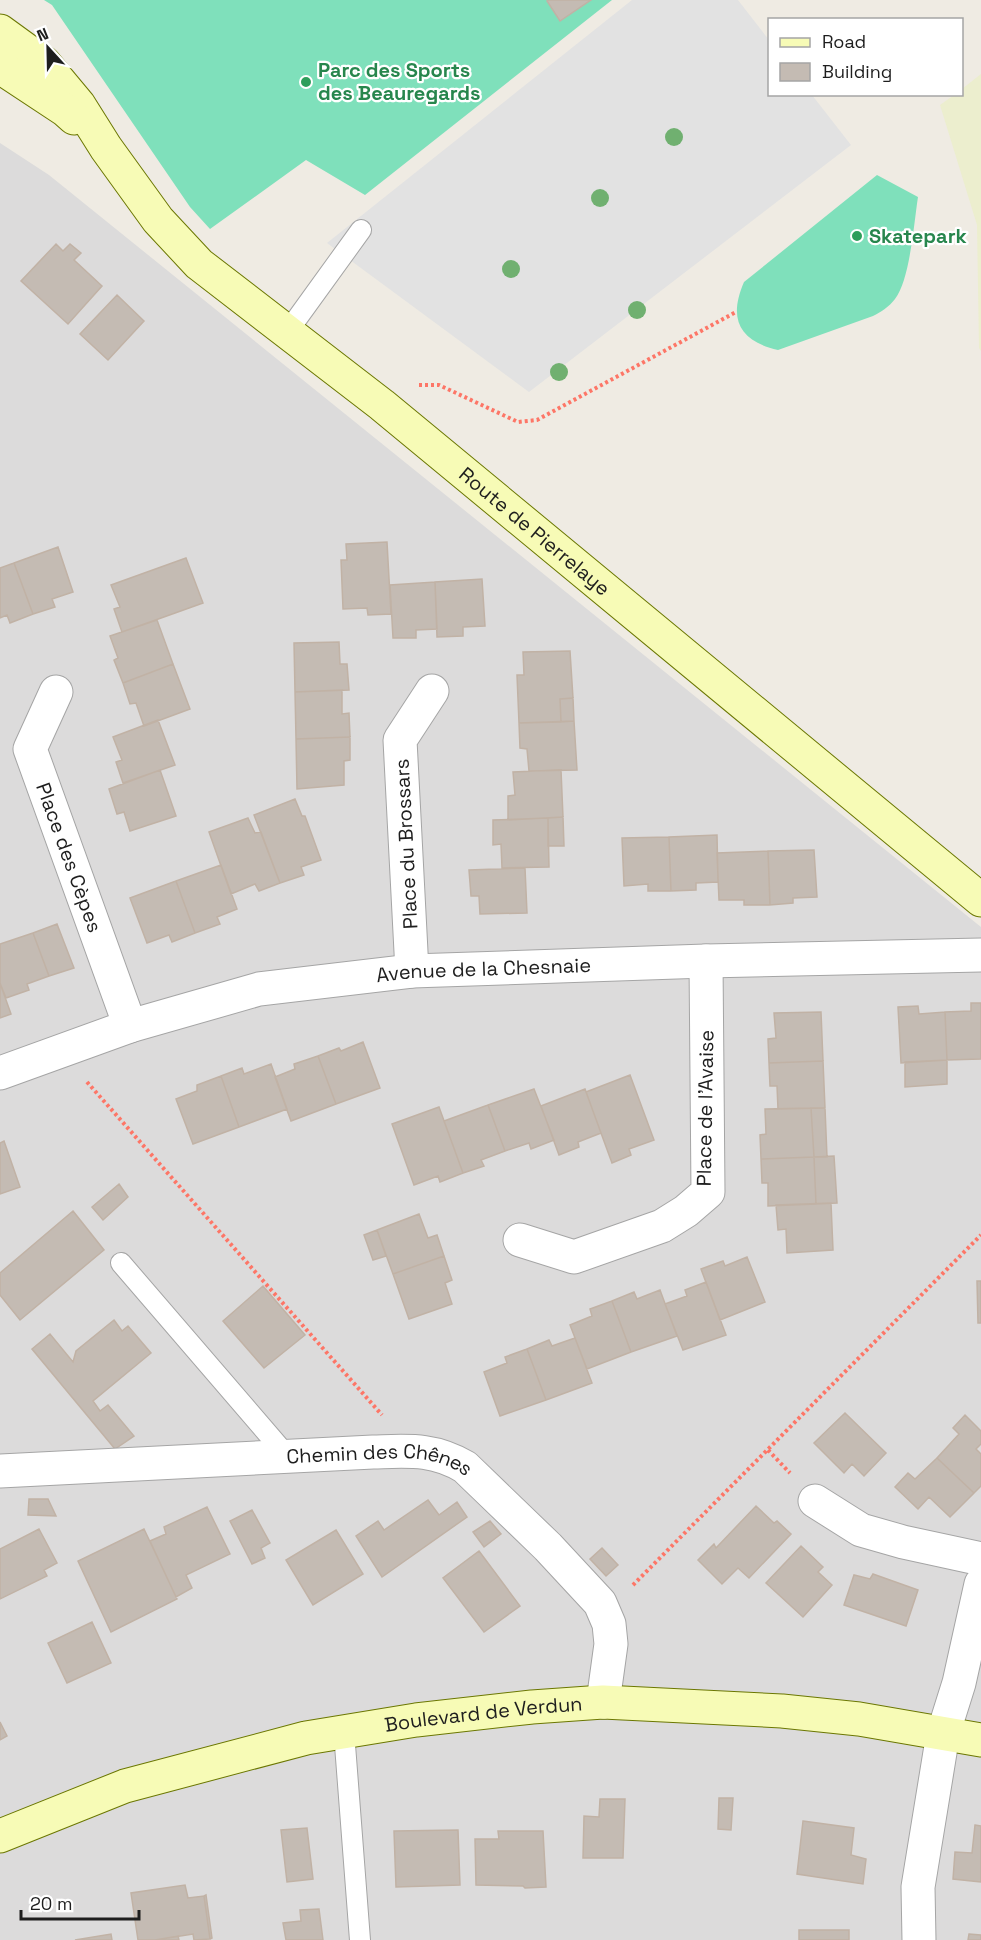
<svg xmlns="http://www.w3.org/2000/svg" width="981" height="1940" font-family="'Space Grotesk',sans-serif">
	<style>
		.residential { fill: #dcdbdb }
		.farmland { fill: #eceece }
		.pitch { fill: #7fe0bb }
		.parking { fill: #e2e2e2 }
		.building { fill: #c4bbb3; stroke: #c1b2a5; stroke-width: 1.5 }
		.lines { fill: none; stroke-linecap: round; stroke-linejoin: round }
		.lane-casing { stroke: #a5a5a5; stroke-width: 22 }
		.street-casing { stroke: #a5a5a5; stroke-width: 35 }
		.secondary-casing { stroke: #6b7702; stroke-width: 35 }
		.path { stroke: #fd7667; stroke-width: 4; stroke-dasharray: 3 3; stroke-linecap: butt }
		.lane { stroke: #fff; stroke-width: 20 }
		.street { stroke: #fff; stroke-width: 33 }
		.secondary { stroke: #f7fbb6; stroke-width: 33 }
		.tree { fill: #70b070 }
		.leisure-dot { fill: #2e9e5b; stroke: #fff; stroke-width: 2 }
		.labels { text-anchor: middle; stroke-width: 4.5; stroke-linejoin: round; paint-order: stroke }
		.leisure-label { font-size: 20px; font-weight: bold; fill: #27864d; stroke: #fff; text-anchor: start }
		.street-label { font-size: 20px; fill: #1e1e1e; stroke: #fff }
	</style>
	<rect width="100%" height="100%" fill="#efebe3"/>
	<!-- residential -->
	<path class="residential" d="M0,143L49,175L981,927V1940H0Z"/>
	<!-- farmland -->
	<path class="farmland" d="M981,74V351L979,348L977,225L940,105L954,95L962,94V89Z"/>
	<!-- pitch -->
	<path class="pitch" d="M44,0H612L365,195L306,160L210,229L190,207L52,5Z
		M877,175L918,197C914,222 910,280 895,299C889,307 881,312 873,316L778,350C739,341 728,319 744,282Z"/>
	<!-- parking -->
	<path class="parking" d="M632,0H738L769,40L770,94L812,95L851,145L529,392L327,243Z"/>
	<!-- building -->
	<path class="building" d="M549,0H591L560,21L547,1Z
		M56,244L63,251L70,244L81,253L74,260L102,286L68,324L21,281Z
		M117,295L144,321L108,360L80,334Z
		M387,542L391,614L368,615L367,608L343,609L341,560H347L346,544Z
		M58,547L73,592L52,599L55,607L33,614L14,563Z
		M186,558L203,603L122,632L114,609L120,607L111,585Z
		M14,563L33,614L10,623L7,615L0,618V568Z
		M482,579L485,626L463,627V636L437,637L435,582Z
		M435,582L437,629L416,630V638H393L390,585Z
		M157,620L173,664L123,683L114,660L118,658L110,636Z
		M339,642L340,664H347L349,690L295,692L294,643Z
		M570,651L573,698L560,699L561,722L519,723L517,675H524L523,652Z
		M173,664L190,709L144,726L136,703L130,704L123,683Z
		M342,690V714L349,713L350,737L296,739L295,692Z
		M573,698L574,721L561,722L560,699Z
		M158,720L175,765L123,783L116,762L122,760L113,737Z
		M574,721L577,770L529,771L527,749L520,748L519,723Z
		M350,737V760L344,761V785L297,789L296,739Z
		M160,770L176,816L130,831L124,812L117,814L109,789Z
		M561,770L563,817L508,820V796L515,795L513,772Z
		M295,799L302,816H305L321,860L301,867L304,875L280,883L254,815Z
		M563,817L564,846H548V818Z
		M248,818L255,833L261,832L280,883L259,891L255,884L231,894L209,832Z
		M548,818L549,867L502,868L501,844L493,845V820Z
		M717,835L718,882L696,883V890L671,891L669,837Z
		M669,837L671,891H648V884L624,886L622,838Z
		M814,850L817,897L793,898V903L770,905L768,851Z
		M768,851L770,905H744V900H719L717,853Z
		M221,865L237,909L217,917L220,924L195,933L176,881Z
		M525,868L527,913L480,914L479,896H471L469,870Z
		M176,881L195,933L172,942L169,935L147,943L130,898Z
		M57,924L74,968L49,976L33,933Z
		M33,933L49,976L27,984L29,990L6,998L0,983V944Z
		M0,983L11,1014L0,1018Z
		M971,1003H981V1059L947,1060L945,1012L971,1011Z
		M918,1006L919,1014L945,1012L947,1060L901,1063L898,1007Z
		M821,1012L823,1061L769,1063L768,1039L776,1038L774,1013Z
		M363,1042L380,1088L336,1104L318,1056L339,1048L341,1051Z
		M318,1056L336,1104L291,1121L275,1077L295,1069L294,1064Z
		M947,1060V1084L905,1087V1062Z
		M823,1061L825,1108L778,1109L777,1086H770L769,1063Z
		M271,1064L287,1109L239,1127L221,1076L242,1068L244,1074Z
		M630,1075L654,1140L629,1149L631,1155L612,1163L586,1092Z
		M221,1076L239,1127L193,1144L176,1099L197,1091V1085Z
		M534,1089L554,1140L531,1149L529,1143L505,1151L488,1105Z
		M585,1089L601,1133L578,1142L579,1147L559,1155L541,1106Z
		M488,1105L505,1151L481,1160L484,1166L463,1173L444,1121Z
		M439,1107L463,1173L440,1182L438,1176L414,1185L392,1124Z
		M811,1108L814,1157L761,1159L760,1135L766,1134L765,1109Z
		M811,1108H825L827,1157H814Z
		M4,1141L20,1187L0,1194V1143Z
		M834,1156L837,1203L816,1204L814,1157Z
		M814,1157L816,1204L768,1206V1183H762L761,1159Z
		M119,1184L128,1197L103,1220L92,1207Z
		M831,1203L833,1250L787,1253L786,1229L778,1230L776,1205Z
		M73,1211L104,1250L20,1320L0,1295V1273Z
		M419,1214L428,1238L437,1235L444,1256L393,1274L377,1230Z
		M377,1230L386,1256L373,1260L364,1235Z
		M444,1256L452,1280L445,1283L452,1304L409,1319L393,1274Z
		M747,1257L765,1302L720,1320L701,1269L723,1261L725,1266Z
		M977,1281H981V1323H978Z
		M706,1282L726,1335L683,1350L665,1304L687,1296L685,1290Z
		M263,1286L305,1335L264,1368L223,1321Z
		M660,1290L677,1336L631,1352L612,1301L634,1292L637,1299Z
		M612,1301L631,1352L587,1369L570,1325L592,1316L590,1309Z
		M114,1320L122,1331L128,1326L151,1353L93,1401L100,1411L108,1405L134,1436L115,1449L32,1349L50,1334L73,1362L76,1351Z
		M575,1338L592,1383L546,1400L527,1349L549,1340L552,1346Z
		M527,1349L546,1400L500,1416L484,1372L507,1363L505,1357Z
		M845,1413L886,1453L864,1476L852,1464L844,1473L814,1443Z
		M965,1415L981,1431V1444L976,1449L981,1454V1486L974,1493L937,1458L959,1434L953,1428Z
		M937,1458L974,1493L950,1517L929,1497L918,1509L895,1487L908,1473L915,1479Z
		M29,1499H48L56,1516L28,1515Z
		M428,1500L439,1515L457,1502L467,1517L382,1577L356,1536L378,1521L384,1530Z
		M756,1506L774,1523L777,1521L791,1534L749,1578L738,1568L722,1584L698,1560L714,1544L716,1548Z
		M207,1507L230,1554L186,1575L192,1588L176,1597L150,1541L166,1534L164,1527Z
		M252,1510L270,1543L261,1548L265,1558L252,1564L230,1521Z
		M490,1521L501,1534L484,1547L473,1532Z
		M39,1529L57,1563L44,1570L47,1576L0,1599V1549Z
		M144,1529L177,1599L111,1632L78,1561Z
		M336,1530L363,1574L313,1605L286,1560Z
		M801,1546L823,1567L818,1572L832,1585L803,1617L766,1583Z
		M602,1548L618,1565L606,1576L590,1559Z
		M479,1551L520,1606L484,1632L443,1578Z
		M873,1574L918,1590L906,1626L844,1605L854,1575L870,1579Z
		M92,1622L111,1663L67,1683L48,1643Z
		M0,1722L7,1736L0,1740Z
		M719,1798H733L731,1830L718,1829Z
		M600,1799H625L623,1858H583L584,1816L599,1817Z
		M803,1821L854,1828L851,1855L866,1859L863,1884L797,1874Z
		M975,1825L981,1826V1882L953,1879L955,1852L972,1853Z
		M307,1828L313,1879L287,1882L281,1830Z
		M458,1830L460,1885L396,1887L394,1831Z
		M498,1831H543L546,1887L525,1888L523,1886L476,1885L475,1839H499Z
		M185,1885L188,1898L204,1896L210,1939L194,1940L193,1934L155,1940H138L131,1893Z
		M206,1895L212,1938L210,1939L204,1896Z
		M319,1909L323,1940H286L283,1923L301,1921L300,1910Z
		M799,1930H849V1940H799Z
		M111,1934L112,1940H75Z
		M969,1934L981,1935V1940H968Z
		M178,1936L179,1940H155Z"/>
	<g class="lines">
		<!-- lane casing -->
		<g class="lane-casing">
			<path id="lane" d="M288,331L361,230
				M121,1263L287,1456
				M344,1732L360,1940"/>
		</g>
		<!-- street casing -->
		<g class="street-casing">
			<g id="street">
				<path id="s1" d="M56,692L30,749L130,1026"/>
				<path d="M412,971L400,740L432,691"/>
				<path id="s2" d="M0,1073L130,1026L259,989L412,971L706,961L981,955"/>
				<path d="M520,1240L574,1257L662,1226L686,1211L708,1192L706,961"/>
				<path id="s3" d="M0,1471L373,1452C408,1451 433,1448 465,1467L548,1547L600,1603L609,1624L611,1644L603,1702"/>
				<path d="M815,1501L861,1530L903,1542L981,1559"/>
				<path d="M919,1940L918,1887L943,1734L959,1683L981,1584"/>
			</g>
		</g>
		<!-- secondary casing -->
		<g class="secondary-casing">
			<g id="secondary">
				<path id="s4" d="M0,31L44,63L79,105L106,148L158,220L199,264L382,405L981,900"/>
				<path d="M0,67L65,110L74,118"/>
				<path id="s5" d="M0,1836L125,1786L306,1738L416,1720L532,1707L603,1702L782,1711L859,1719L981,1740"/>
			</g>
		</g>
		<!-- path -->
		<path class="path" d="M419,385H439L518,422L537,420L736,312
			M87,1082L382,1415
			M768,1450L790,1473
			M633,1585L981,1235"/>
		<!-- lane -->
		<use href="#lane" class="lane"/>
		<!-- street -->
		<use href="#street" class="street"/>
		<!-- secondary -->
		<use href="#secondary" class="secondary"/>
	</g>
	<!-- trees -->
	<g class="tree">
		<circle cx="674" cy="137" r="9"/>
		<circle cx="600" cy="198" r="9"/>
		<circle cx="511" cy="269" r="9"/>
		<circle cx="637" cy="310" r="9"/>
		<circle cx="559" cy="372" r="9"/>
	</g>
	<!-- markers -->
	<g class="leisure-dot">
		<circle cx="306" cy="82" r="6"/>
		<circle cx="857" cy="236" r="6"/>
	</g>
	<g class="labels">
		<!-- leisure labels -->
		<g class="leisure-label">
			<text x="318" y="77">Parc des Sports<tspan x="318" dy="23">des Beauregards</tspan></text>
			<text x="869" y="243">Skatepark</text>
		</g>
		<!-- street labels -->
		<g class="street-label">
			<text dy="7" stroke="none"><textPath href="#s4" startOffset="738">Route de Pierrelaye</textPath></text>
			<text transform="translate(406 844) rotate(-93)" y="7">Place du Brossars</text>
			<text dy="7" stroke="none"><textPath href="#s1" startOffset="178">Place des Cèpes</textPath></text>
			<text dy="7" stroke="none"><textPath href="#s2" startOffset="498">Avenue de la Chesnaie</textPath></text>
			<text transform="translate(705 1108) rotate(-89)" y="7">Place de l'Avaise</text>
			<text dy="7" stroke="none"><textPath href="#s3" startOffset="381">Chemin des Chênes</textPath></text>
			<text dy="7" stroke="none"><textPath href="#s5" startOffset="501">Boulevard de Verdun</textPath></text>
		</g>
	</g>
	<!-- legend -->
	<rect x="768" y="18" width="195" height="78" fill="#ffffff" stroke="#a5a5a5" stroke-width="1.5"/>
	<rect x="780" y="38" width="30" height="9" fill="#f7fbb6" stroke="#a5a5a5" stroke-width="1.5"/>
	<text x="822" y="48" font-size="18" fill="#1e1e1e">Road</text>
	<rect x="780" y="63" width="30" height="18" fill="#c4bbb3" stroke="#a5a5a5" stroke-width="1.5"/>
	<text x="822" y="78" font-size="18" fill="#1e1e1e">Building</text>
	<!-- north arrow -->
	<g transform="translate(48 48) rotate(338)" stroke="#ffffff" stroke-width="4.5" paint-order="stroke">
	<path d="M0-4.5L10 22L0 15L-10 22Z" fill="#1e1e1e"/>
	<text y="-9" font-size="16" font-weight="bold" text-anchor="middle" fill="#1e1e1e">N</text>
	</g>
	<!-- scale -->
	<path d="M21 1910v9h118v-9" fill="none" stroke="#1e1e1e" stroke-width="3"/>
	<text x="30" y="1910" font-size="18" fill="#1e1e1e" stroke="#ffffff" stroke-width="4.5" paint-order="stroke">20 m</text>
</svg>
